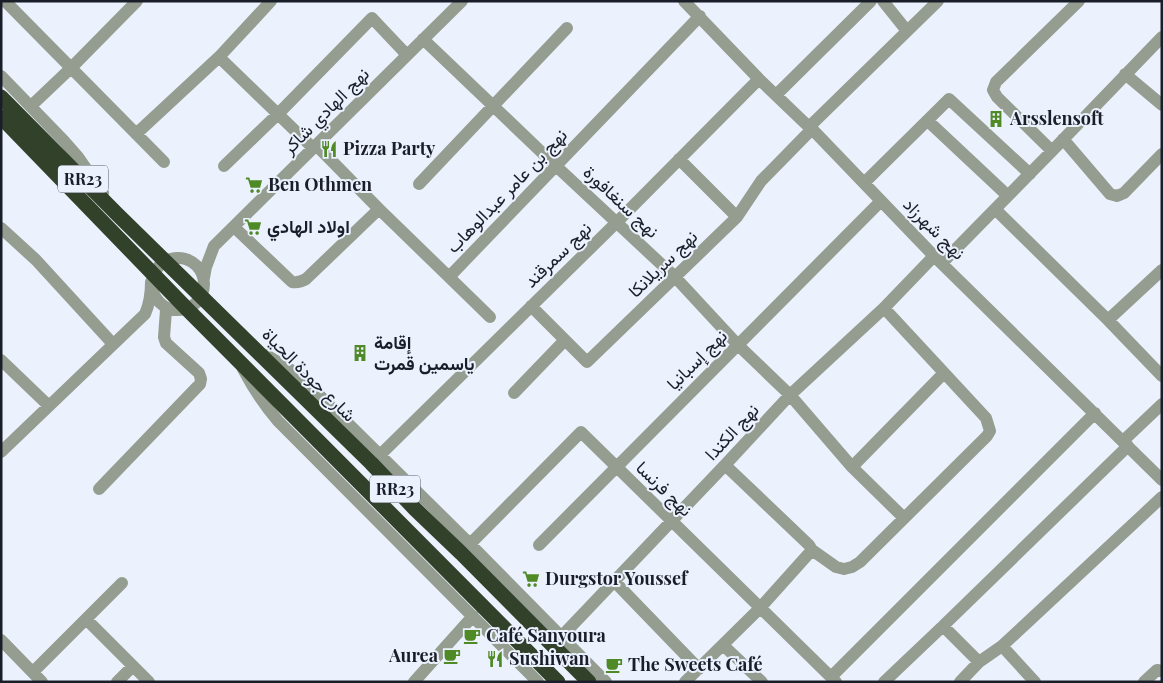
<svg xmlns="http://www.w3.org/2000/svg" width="1163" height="683" font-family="'Playfair Display',Vazirmatn,serif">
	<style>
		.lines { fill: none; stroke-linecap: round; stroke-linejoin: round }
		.minor { stroke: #959d91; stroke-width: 12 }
		.highway { stroke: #32412a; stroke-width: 15 }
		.labels { text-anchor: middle; stroke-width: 4; stroke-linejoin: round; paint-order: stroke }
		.shield { fill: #ecf1fe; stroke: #595d69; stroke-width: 1 }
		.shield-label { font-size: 16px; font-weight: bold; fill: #1a1e29 }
		.street-label { font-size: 18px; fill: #1a1e29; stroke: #ecf1fe }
		.poi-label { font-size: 18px; font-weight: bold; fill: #1a1e29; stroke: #ecf1fe; text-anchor: start }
	</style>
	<rect width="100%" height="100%" fill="#ecf1fe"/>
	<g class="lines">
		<!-- minor -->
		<path class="minor" d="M5,1L164,162
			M684,1L759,79L809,127L812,129L934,256L1162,480
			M883,1L907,31
			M423,39L556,166L675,277L738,345L790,395L852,467L904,518
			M219,57L313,148
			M1125,74L1162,105
			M1,76L64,141L78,157L103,193
			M776,95L871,1
			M31,106L71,68L137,1
			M928,121L1008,196
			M809,127L938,1
			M136,134L219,57L271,1
			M1063,139L1110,194L1117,196L1124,193L1162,154
			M316,145L379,209L449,277L700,16
			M1052,151L997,97L993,90L996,82L1079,1
			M679,159L737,217
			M224,166L278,114L372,18L407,55
			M864,183L949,99L1030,174
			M419,184L567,28
			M995,209L1108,320L1162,376
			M234,227L292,282C298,283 301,282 306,279L379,209
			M1,228L36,260L113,344
			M152 284a26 26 0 1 1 52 0a26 26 0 1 1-52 0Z
			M942,263L1052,151L1162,37
			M449,277L490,317
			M204,278L206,267L214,246L462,1
			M531,306L587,362L737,217L761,181L812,129
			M1108,320L1162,270
			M266,355L294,372L306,382L470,544L606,682
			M1,360L49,406
			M243,369C253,388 264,405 278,421L538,682
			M514,393L565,340
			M1123,441L1162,404
			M1,452L145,314C150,303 151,294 151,282
			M380,455L617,222L759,79
			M725,465L809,545L812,550L836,567L844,569L852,567L860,562L987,436L990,431L986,418L884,308
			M852,467L944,373
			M99,489L200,384L201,379L199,373L166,343L164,337L166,310
			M470,544L581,432L836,682
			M539,545L881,201
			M614,581L699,669
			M86,619L149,682
			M943,626L979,662
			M561,637L725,465L790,395L884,308L934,256
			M1,640L42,682
			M723,645L762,682
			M1002,646L1035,682
			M33,672L122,583
			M831,677L1095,413
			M117,682L133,666
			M414,682L473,616
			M685,682L760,608L812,550
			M884,682L943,626L1128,446
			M960,682L979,662L1002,646L1162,497
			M1144,682L1157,670L1162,671"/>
		<!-- highway -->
		<path class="highway" d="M1,97L117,214L371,463L415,509L461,553L589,682
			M1,117L187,309L558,682"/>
	</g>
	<!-- icons -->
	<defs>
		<g id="building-bare" transform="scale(1.35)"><path d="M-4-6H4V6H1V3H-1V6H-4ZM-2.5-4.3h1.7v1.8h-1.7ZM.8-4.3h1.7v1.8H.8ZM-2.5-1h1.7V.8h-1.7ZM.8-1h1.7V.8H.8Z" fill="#4f8a27" stroke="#ecf1fe" stroke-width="2.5" paint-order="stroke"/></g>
		<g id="restaurant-bare" transform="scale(1.35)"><path d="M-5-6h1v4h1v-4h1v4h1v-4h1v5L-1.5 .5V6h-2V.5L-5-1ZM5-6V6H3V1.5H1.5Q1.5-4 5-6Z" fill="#4f8a27" stroke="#ecf1fe" stroke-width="2.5" paint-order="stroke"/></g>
		<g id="supermarket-bare" transform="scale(1.35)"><path d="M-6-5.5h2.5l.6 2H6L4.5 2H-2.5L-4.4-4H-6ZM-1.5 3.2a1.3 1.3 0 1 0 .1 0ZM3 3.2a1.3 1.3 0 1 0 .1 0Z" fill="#4f8a27" stroke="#ecf1fe" stroke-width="2.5" paint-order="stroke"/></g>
		<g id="cafe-bare" transform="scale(1.35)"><path d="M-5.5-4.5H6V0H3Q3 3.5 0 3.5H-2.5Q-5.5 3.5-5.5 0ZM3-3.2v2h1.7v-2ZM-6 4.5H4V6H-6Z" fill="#4f8a27" stroke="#ecf1fe" stroke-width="2.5" paint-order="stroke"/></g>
	</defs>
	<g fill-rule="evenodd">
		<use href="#building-bare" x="996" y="119"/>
		<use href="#restaurant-bare" x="329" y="149"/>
		<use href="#supermarket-bare" x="254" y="185"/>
		<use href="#supermarket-bare" x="253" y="227"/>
		<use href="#building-bare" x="360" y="353"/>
		<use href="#supermarket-bare" x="531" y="579"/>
		<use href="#cafe-bare" x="472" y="636"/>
		<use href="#cafe-bare" x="452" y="656"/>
		<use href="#restaurant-bare" x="495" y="659"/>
		<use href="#cafe-bare" x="614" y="665"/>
	</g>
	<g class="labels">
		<!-- shield labels -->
		<g class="shield">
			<rect x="58" y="165.5" width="50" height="27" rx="4"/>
			<rect x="370" y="475.5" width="50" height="27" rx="4"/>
		</g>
		<g class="shield-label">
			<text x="83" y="185">RR23</text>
			<text x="395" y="495">RR23</text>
		</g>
		<!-- street labels -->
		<g class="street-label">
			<text transform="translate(326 111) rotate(-45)" y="6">نهج الهادي شاكر</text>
			<text transform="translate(507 191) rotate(-46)" y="6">نهج بن عامر عبدالوهاب</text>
			<text transform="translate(621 202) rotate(43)" y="6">نهج سنغافورة</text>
			<text transform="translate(934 229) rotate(45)" y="6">نهج شهرزاد</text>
			<text transform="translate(558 255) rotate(-44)" y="6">نهج سمرقند</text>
			<text transform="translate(663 264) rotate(-44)" y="6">نهج سريلانكا</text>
			<text transform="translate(697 360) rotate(-45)" y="6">نهج إسبانيا</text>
			<text transform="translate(309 375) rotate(45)" y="6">شارع جودة الحياة</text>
			<text transform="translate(732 432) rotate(-47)" y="6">نهج الكندا</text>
			<text transform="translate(664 489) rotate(44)" y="6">نهج فرنسا</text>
		</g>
		<!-- poi labels -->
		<g class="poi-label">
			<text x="1010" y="125">Arsslensoft</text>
			<text x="343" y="155">Pizza Party</text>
			<text x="268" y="191">Ben Othmen</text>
			<text x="267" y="233">اولاد الهادي</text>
			<text x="374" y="349">إقامة<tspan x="374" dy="21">ياسمين قمرت</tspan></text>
			<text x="545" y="585">Durgstor Youssef</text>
			<text x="486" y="642">Café Sanyoura</text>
			<text x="438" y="662" text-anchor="end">Aurea</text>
			<text x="509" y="665">Sushiwan</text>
			<text x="628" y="671">The Sweets Café</text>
		</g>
	</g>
	<!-- border -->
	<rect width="1163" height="683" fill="none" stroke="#1a1e29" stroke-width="5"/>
</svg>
